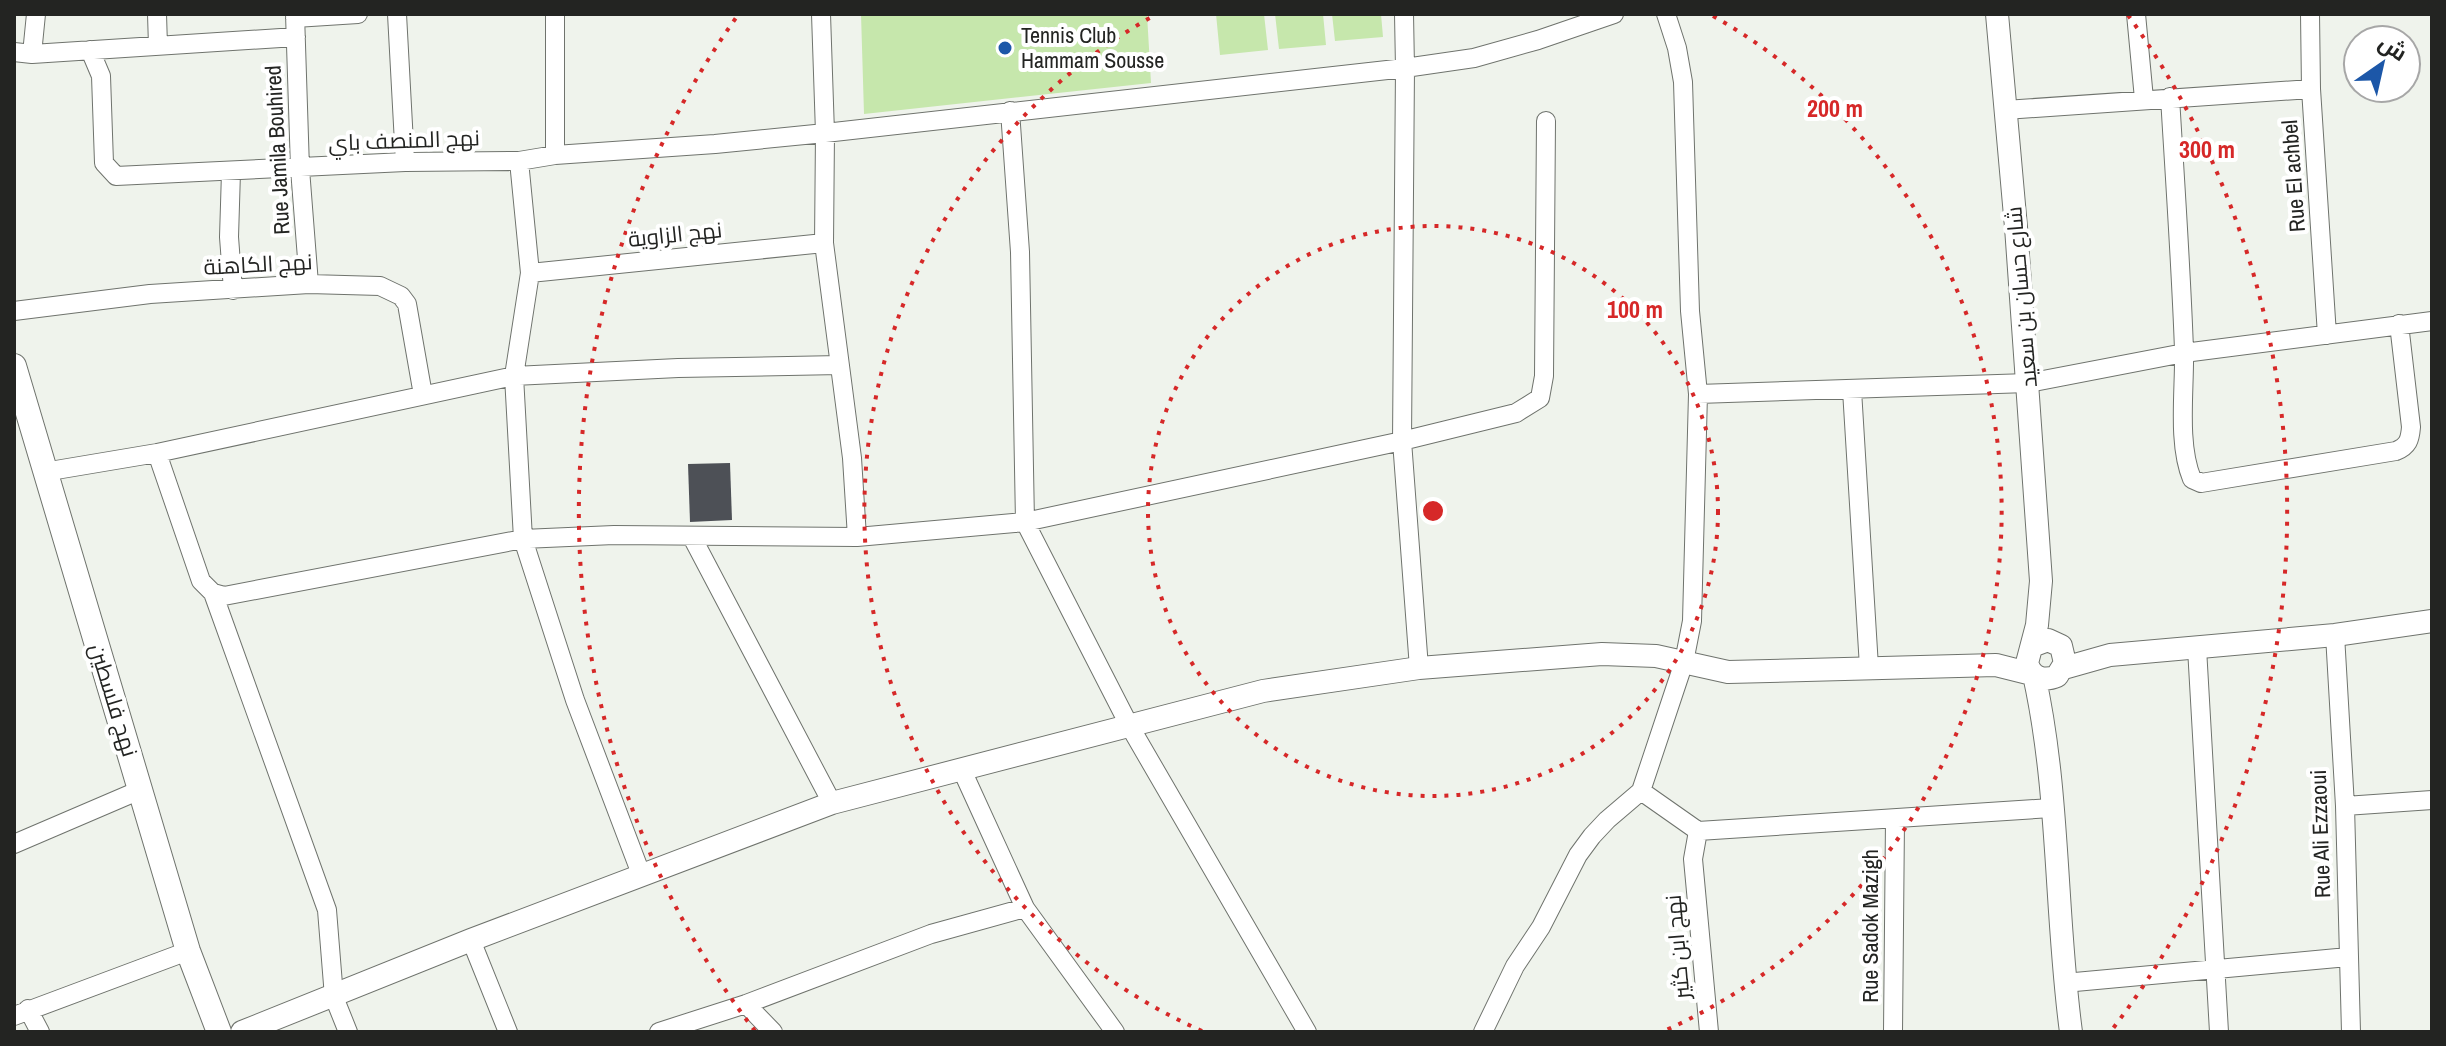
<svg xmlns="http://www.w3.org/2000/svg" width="2446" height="1046" font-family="'Archivo Narrow',Cairo,sans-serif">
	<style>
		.green { fill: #c6e7ac }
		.building { fill: #4d5056 }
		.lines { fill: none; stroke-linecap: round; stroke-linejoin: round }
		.minor-casing { stroke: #6f736d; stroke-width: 20 }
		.tertiary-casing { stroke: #6f736d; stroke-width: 24 }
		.secondary-casing { stroke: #6f736d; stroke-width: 26 }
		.minor { stroke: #fff; stroke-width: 18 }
		.tertiary { stroke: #fff; stroke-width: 22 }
		.secondary { stroke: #fff; stroke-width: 24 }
		.ring { fill: none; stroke: #d62828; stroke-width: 4; stroke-dasharray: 4 8 }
		.poi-dot { fill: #1c57a8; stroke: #fff; stroke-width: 3 }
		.labels { text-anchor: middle; stroke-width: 8; stroke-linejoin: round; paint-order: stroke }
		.poi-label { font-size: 22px; fill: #232422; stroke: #fff; text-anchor: start }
		.street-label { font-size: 22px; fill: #232422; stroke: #fff }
		.centre { fill: #d62828; stroke: #fff; stroke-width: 4 }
		.ring-label { font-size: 24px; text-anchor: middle; font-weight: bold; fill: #d62828; stroke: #fff; stroke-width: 8; stroke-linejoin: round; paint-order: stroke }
	</style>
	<rect width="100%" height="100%" fill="#eff3ec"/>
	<!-- green -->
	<path class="green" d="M861,14H1147L1151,83L864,114Z
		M1216,14H1264L1268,50L1220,55Z
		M1275,14H1323L1326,45L1279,49Z
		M1332,14H1381L1383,37L1335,41Z"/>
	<!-- building -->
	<path class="building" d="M730,463L732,520L690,522L688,464Z"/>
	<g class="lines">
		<!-- minor casing -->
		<g class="minor-casing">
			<path id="minor" d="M157,14L158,46
				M295,14L300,169L309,284
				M397,14L405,162
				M555,14V155
				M821,14L825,133L824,243L852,458L857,537
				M2136,14L2144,99
				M2310,14L2311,89L2327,335
				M295,18L358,14
				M90,50L101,76L104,163L116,176L405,162L519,161L555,155L715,144L825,133L1405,68L1404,14
				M14,52L32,54L296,37
				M32,54L36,14
				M2170,97C2175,181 2181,266 2184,350C2185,389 2177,443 2192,479L2201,483L2396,451C2408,446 2410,440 2411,427L2399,324
				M2005,110L2311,89
				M1010,111L1020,252L1025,522L1129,725L1307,1032
				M519,161L530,273L514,376L523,539L575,700L641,874
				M231,172L229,237L233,290
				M530,273L824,243
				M14,311L150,294L309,284L380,286L401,296L407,304L423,395
				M1852,390L1869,667
				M1698,394L2028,383L2184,353L2432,321
				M157,453L201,581L213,593L224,596L523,539L614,535L857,537L1025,522L1402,441L1516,413L1540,398L1544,376L1546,121
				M44,472L157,453L514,376L678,368L840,365
				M692,537L832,803
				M213,593L327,910L334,997L348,1032
				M2335,635L2345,806L2351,1032
				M2197,648L2219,1032
				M1419,668L1402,441L1405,68L1474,58L1538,40L1614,14
				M961,768L1025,908L1115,1032
				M1641,791L1698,831
				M2345,806L2432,800
				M14,844L140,790
				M471,940L508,1032
				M2064,983L2348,957
				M746,1004L773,1032
				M28,1009L40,1032
				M14,1016L188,951
				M659,1032L746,1004L931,934L1025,908
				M1483,1032L1515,966L1541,927L1578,855L1592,836L1607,820L1641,791L1684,662L1692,621L1698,394L1690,311L1683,82L1677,48L1666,14
				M1709,1032L1693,859L1698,831L2051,808
				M1893,1032L1895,820"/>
		</g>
		<!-- tertiary casing -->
		<g class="tertiary-casing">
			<path id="tertiary" d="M1997,14L2016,227L2041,581L2037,625L2027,663C2031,677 2043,682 2057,676L2065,663L2061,646L2048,640L2032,646
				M2064,668L2110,655L2335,635L2432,621
				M2034,675C2060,792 2055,914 2071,1032
				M242,1032L471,940L832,803L1263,691L1419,668L1602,654L1656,656L1728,672L1996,665L2032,674"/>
		</g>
		<!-- secondary casing -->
		<g class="secondary-casing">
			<path id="secondary" d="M14,366L188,951L219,1032"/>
		</g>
		<!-- minor -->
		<use href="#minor" class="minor"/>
		<!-- tertiary -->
		<use href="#tertiary" class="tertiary"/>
		<!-- secondary -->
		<use href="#secondary" class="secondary"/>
	</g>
	<!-- distance rings -->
	<g class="ring">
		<circle cx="1433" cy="511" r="285"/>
		<path d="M1202 1031A569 569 0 0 1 1153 16M1713 16A569 569 0 0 1 1664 1031"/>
		<path d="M755 1031A854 854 0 0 1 738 15M2128 15A854 854 0 0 1 2111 1031"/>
	</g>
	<!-- markers -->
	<circle class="poi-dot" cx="1005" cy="48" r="8"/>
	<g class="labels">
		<!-- poi labels -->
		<g class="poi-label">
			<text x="1021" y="43">Tennis Club<tspan x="1021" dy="25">Hammam Sousse</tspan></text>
		</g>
		<!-- street labels -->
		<g class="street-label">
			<text transform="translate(404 140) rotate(-2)" y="8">نهج المنصف باي</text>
			<text transform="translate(277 150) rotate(-93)" y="8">Rue Jamila Bouhired</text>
			<text transform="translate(2293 176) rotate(-94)" y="8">Rue El achbel</text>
			<text transform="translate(675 234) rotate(-6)" y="8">نهج الزاوية</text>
			<text transform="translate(258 264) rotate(-3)" y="8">نهج الكاهنة</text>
			<text transform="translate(2021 297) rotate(-95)" y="8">شارع حسان بن سعيد</text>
			<text transform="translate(114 700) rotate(73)" y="8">نهج فلسطين</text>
			<text transform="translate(2320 834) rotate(-92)" y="8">Rue Ali Ezzaoui</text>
			<text transform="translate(1870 926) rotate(-90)" y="8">Rue Sadok Mazigh</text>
			<text transform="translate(1677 947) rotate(-95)" y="8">نهج ابن كثير</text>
		</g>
	</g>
	<circle cx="1433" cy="511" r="12" class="centre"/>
	<g class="ring-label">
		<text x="1835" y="117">200 m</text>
		<text x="2207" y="158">300 m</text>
		<text x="1635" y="318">100 m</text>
	</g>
	<!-- border -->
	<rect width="2446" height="1046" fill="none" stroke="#232422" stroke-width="32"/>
	<!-- north arrow -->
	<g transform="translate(2382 64) rotate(34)"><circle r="38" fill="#ffffff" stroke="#a7a7a7" stroke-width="2"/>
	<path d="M0-6L14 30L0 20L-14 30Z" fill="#1c57a8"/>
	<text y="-12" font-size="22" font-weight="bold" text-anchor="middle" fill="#232422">ش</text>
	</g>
</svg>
